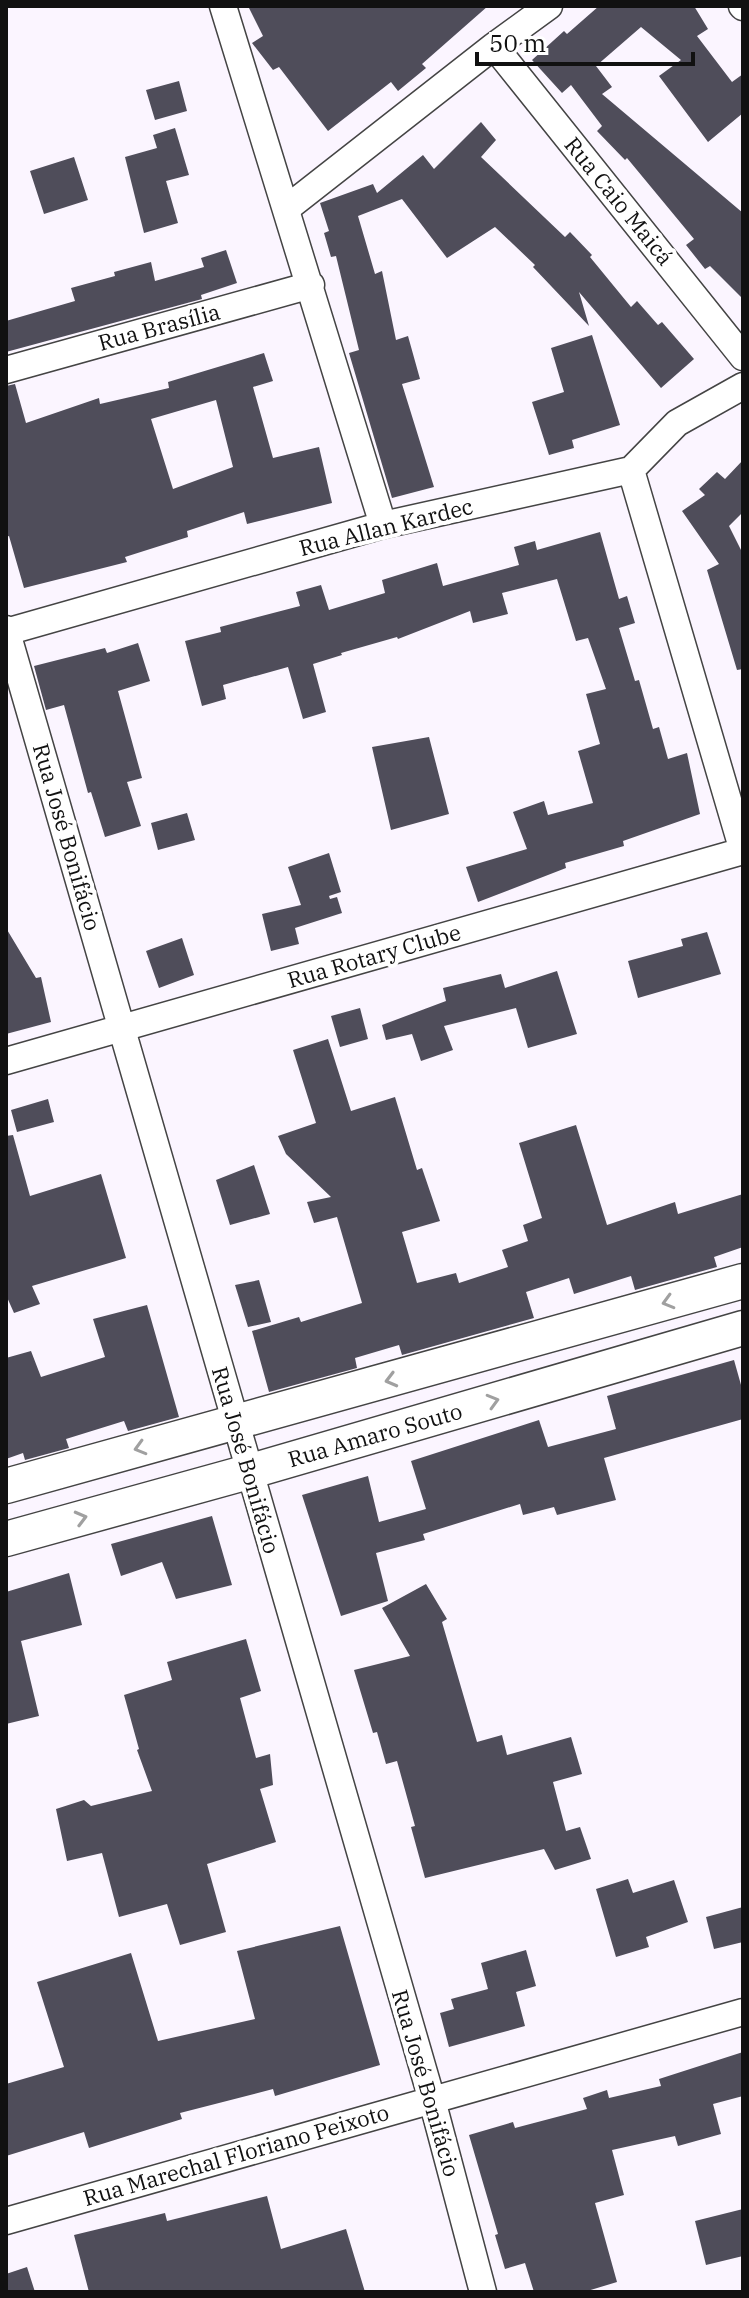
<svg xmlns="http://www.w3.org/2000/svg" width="749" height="2298" font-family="'IBM Plex Serif',serif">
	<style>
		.building { fill: #4f4d5a; fill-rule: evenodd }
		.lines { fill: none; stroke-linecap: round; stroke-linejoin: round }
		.minor-casing { stroke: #444; stroke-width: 29 }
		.tertiary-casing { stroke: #444; stroke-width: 37 }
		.minor { stroke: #fff; stroke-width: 26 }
		.tertiary { stroke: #fff; stroke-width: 34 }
		.oneway { stroke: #a0a0a0 }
		.labels { text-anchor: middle; stroke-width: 8; stroke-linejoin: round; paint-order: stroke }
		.street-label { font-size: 22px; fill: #111; stroke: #fff }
	</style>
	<rect width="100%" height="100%" fill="#fbf5ff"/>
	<!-- building -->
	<path class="building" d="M248,6H488L422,64L426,68L398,91L391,82L328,131L279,67L273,70L252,43L263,36Z
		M599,6H694L708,29L697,36L732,82L743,74V113L708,142L659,76L681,60L641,27L596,66L612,87L602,94L743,213V299L710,266L705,269L686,245L694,239L627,158L625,160L597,131L602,126L571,85L562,93L532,60L564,31L567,34Z
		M179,81L187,111L155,120L146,90Z
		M481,122L496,140L481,157L565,237L570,232L592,255L590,257L631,307L637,301L658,325L662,322L694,359L661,388L579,292L589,326L533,267L535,265L495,227L447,258L402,199L358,216L375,274L382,271L396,340L408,336L420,379L402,384L434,487L392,498L349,353L359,350L336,256L331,257L324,233L329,231L320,203L373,184L377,193L423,155L434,169Z
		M175,128L189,175L166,181L178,223L144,233L125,157L157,148L153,135Z
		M74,157L88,200L44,214L30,171Z
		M226,250L237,283L201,295L202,299L6,352V321L75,301L71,288L115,276L114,272L151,262L155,281L204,267L201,258Z
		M592,335L620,425L572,440L574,448L549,455L532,402L564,392L551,348Z
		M264,353L273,381L253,387L273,458L319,447L332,503L247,524L244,512L187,531L188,537L125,557L127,562L24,588L9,536L6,537V386L15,384L26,423L99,398L100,404L169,388L168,382ZM216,400L233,467L173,489L151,419Z
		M743,460V512L729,526L743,554V669L737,670L707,570L719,564L682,511L705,495L699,489L717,472L725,479Z
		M600,532L619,599L627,596L635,623L619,628L635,681L639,680L653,729L659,727L668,759L687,753L700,814L623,841L624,846L565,863L566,868L478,902L466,867L527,849L513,812L544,801L548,815L593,803L578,751L600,744L586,694L606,689L588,638L576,641L557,579L502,593L508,614L473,623L470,611L398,639L397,637L341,653L342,655L313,664L326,712L303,719L288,667L223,685L226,699L202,706L185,641L221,632L220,627L300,606L296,592L321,585L329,610L385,593L382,580L437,563L443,586L519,565L514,547L535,541L537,550Z
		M138,643L150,681L118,691L142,778L127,782L141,826L105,837L91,792L88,793L64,705L46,710L34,666L105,648L107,653Z
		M429,737L449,814L391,830L372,747Z
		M187,813L195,840L158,850L151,823Z
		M329,853L341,892L329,896L330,899L337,897L342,913L295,928L299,944L271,951L262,914L301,905L288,867Z
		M6,928L36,978L41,977L51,1022L6,1034Z
		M707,932L721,974L638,998L628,961L683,946L681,939Z
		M182,938L194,975L159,988L146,951Z
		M557,971L577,1034L528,1048L516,1008L444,1026L453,1050L421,1061L412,1034L386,1040L382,1025L446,1001L443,988L501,974L505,988Z
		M360,1008L368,1039L340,1047L331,1016Z
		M328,1039L351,1111L395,1097L417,1170L422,1168L440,1221L402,1232L417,1283L456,1273L459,1283L508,1267L502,1250L528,1241L523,1225L542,1218L519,1143L576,1125L607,1225L675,1202L678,1214L743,1194V1247L714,1257L717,1267L635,1290L631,1276L574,1294L569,1278L526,1292L534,1318L402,1355L399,1345L355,1358L357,1368L269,1392L252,1331L299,1317L301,1322L362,1303L337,1217L314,1223L307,1202L331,1197L286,1154L278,1136L316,1123L293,1050Z
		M48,1099L54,1122L17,1132L11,1110Z
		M13,1135L30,1196L101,1174L126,1258L32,1286L40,1304L14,1313L6,1295V1136Z
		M254,1165L270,1214L230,1225L216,1180Z
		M259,1280L271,1322L248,1327L235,1285Z
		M147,1305L179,1417L128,1431L124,1421L66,1439L69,1448L25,1460L23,1453L6,1459V1358L31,1351L41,1377L105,1357L93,1319Z
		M734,1360L743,1392V1419L604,1458L616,1500L557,1515L554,1507L523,1515L520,1504L423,1534L425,1540L376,1553L388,1601L341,1616L302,1495L368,1476L379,1522L426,1509L411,1461L539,1420L548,1447L616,1429L607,1396Z
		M212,1516L232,1585L176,1599L162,1562L121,1576L111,1544Z
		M69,1573L82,1625L21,1641L39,1716L6,1724V1592Z
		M426,1584L447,1619L442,1622L477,1742L502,1735L507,1755L571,1737L582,1774L553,1782L566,1831L580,1827L591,1859L555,1870L544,1849L425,1878L411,1827L415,1826L397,1761L386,1764L377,1732L373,1733L354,1670L410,1656L382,1608Z
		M246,1639L261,1691L240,1698L256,1758L270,1754L273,1785L260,1789L276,1842L207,1864L226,1932L180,1945L167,1904L119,1917L102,1853L67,1861L56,1809L84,1800L91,1806L152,1791L137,1750L139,1749L124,1695L172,1680L167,1662Z
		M628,1879L633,1893L674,1880L688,1922L646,1937L649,1947L616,1957L596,1889Z
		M743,1907V1942L714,1949L706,1917Z
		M340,1926L380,2065L275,2096L273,2089L180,2113L182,2119L89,2148L84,2132L6,2156V2084L64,2067L37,1982L131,1953L158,2041L255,2019L237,1951Z
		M526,1950L536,1986L516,1992L525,2026L449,2047L440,2013L454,2009L451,1999L488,1989L481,1963Z
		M743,2052V2096L713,2104L721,2134L678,2146L675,2136L612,2150L624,2195L595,2203L617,2282L584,2292H534L525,2263L505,2269L495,2235L498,2234L469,2135L513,2122L515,2128L587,2109L583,2098L607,2090L609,2098L661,2086L659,2079Z
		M267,2196L281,2249L346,2229L365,2292H89L74,2235L165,2213L167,2221Z
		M743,2209V2256L706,2265L695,2221Z
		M27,2267L35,2292H6V2274Z"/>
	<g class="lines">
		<!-- minor casing -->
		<g class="minor-casing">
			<path id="minor" d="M223,6L383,525
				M742,6L743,7
				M494,46L743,357
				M286,209L494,46L549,6
				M6,370L311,285
				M631,470L743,851
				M6,629L432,2100L483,2292
				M6,632L383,525L631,470L677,423L743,386
				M6,1061L743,851
				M6,2221L743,2012"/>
		</g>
		<!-- tertiary casing -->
		<g class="tertiary-casing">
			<path id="tertiary" d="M6,1486L743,1281
				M6,1539L248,1472L743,1328"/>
		</g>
		<!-- minor -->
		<use href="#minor" class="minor"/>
		<!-- tertiary -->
		<use href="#tertiary" class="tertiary"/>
	</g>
	<!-- one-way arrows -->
	<defs><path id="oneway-chevron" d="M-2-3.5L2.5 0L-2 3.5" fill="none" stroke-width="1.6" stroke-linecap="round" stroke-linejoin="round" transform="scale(2)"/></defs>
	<g class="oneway">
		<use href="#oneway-chevron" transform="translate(668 1302) rotate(164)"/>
		<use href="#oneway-chevron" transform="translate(391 1380) rotate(165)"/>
		<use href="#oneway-chevron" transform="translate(493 1401) rotate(-16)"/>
		<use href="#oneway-chevron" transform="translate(140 1448) rotate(164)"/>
		<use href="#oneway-chevron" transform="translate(81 1518) rotate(-15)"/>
	</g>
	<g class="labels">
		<!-- street labels -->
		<g class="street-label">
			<text transform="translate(619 201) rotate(51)" y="8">Rua Caio Maicá</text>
			<text transform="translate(159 327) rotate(-15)" y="8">Rua Brasília</text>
			<text transform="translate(386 527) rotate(-14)" y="8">Rua Allan Kardec</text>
			<text transform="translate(67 837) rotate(74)" y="8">Rua José Bonifácio</text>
			<text transform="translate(374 956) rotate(-16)" y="8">Rua Rotary Clube</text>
			<text transform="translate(375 1435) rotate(-16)" y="8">Rua Amaro Souto</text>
			<text transform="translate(246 1460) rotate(74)" y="8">Rua José Bonifácio</text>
			<text transform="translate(426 2083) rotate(74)" y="8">Rua José Bonifácio</text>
			<text transform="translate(236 2155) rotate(-16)" y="8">Rua Marechal Floriano Peixoto</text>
		</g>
	</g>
	<!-- border -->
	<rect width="749" height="2298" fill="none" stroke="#111111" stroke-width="16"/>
	<!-- scale -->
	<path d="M477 52v12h216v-12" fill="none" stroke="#111111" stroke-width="4"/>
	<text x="489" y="52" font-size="24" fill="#111111" stroke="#ffffff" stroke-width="6" paint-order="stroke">50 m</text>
</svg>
